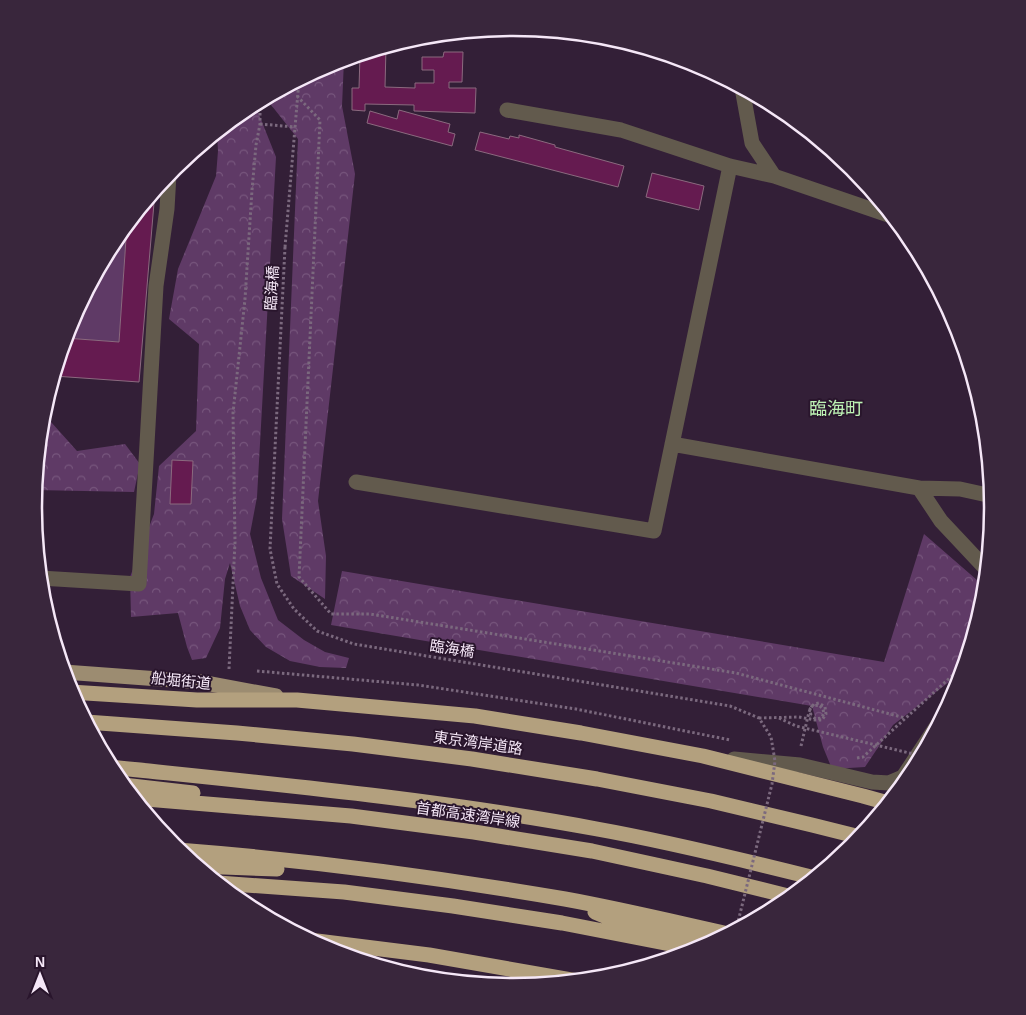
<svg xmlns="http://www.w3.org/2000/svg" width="1026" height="1015" font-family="Helvetica,'Noto Sans JP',sans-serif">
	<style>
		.forest { fill: url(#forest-crowns) }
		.garden { fill: #5f3a66 }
		.building { fill: #651b50; stroke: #8b6a7f }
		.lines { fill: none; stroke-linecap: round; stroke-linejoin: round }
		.path { stroke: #7b697e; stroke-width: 3; stroke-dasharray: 2.5 2.5; stroke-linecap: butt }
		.minor { stroke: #625a4d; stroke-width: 15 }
		.major { stroke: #9c8c71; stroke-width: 15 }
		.highway { stroke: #b3a07e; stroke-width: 15 }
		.path-bridge { stroke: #7b697e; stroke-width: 3; stroke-dasharray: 2.5 2.5; stroke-linecap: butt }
		.labels { text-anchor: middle; stroke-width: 4; stroke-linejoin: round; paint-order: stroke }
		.street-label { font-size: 15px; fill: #f5e7f7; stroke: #29152c }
		.quarter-label { font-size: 18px; fill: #bdf2b4; stroke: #29152c }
		.rim { fill: none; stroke: #f5e7f7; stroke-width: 2.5 }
	</style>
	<defs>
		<pattern id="forest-crowns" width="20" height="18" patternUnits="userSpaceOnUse" patternTransform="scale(1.25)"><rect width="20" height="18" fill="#5f3a66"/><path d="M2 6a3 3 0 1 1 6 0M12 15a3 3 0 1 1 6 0" fill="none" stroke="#77567d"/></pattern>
	</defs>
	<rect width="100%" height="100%" fill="#331f37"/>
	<!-- forest -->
	<path class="forest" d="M344,60L342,106L355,174L318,501L326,556L325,599L291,576L282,519L298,139L268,101L258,112L276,157L257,497L250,534L261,578L278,620L304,640L325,652L349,658L346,668L320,667L290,661L266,647L250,630L240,606L230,563L225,579L220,628L206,658L192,660L187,647L178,613L131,617L130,577L154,514L159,466L196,431L199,344L169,319L178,269L216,176L218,151L217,133L247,108L330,64Z
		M43,413L77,451L125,444L140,464L134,492L35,490Z
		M924,534L985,587L984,601L962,672L893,725L865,767L832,769L823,747L812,706L331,625L342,571L884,662Z"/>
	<!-- garden -->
	<path class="garden" d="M127,224L119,342L65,338L70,324L114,241Z"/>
	<!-- building -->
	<path class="building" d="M386,47L385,87L415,88V83H434V70H422V57H443L444,52H463L462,82H449V88H476L475,113L414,111V105L365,104V111L352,110V88H359L360,55Z
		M399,110L450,124L448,132L455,134L452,146L367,123L370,111L397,119Z
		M480,132L509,139L510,136L519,138V135L555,145V147L624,166L618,187L475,150Z
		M652,173L704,186L699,210L646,197Z
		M155,191L139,382L54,376L65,338L119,342L127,224Z
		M172,460L193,461L191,504H170Z"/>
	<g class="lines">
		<!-- path -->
		<path class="path" d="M297,96L320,120L299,577L331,614H370L736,673L905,718
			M260,124L295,127
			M285,247L299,80
			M229,669L235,542L233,413L245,299L252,190L256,145L260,124V101
			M257,671L418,685L576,709L730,740
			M759,718L799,717
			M801,746L809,712L812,706L819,705L823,709L824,714L821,718L816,719L811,716
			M857,758L863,757L965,664"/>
		<!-- minor -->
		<path class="minor" d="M742,88L752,143L774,176L891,216
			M507,110L621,130L730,166L774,176
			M672,444L919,488L941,521L987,570
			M356,482L654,531L730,166
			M919,488L960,489L992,496
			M40,578L139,584L156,286L167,209L169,174
			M734,759L800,765L872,782L889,783L903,777L942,718"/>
		<!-- major -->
		<path class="major" d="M64,672L200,682L276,696"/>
		<!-- highway -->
		<path class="highway" d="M70,692L197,700H297L475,716L581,733L703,756L863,796L888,803
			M86,722L237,733L353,744L472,759L597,779L711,801L812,825L860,837
			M110,767C273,784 436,799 597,829C670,842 743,860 815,878
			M123,785L193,793
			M134,798L351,816L474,832L592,851L707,876L792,897
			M178,850C307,860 437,877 565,899C620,909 674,922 728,934
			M197,866L277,869
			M218,883L344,892L453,906L562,923L670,944L697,951
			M595,912L614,920L711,943
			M309,940L429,955L577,981"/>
		<!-- path-bridge -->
		<path class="path-bridge" d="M285,247L270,549L277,584L294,609L317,631L354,644L730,706L759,718L771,737L775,761L772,784L736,930
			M799,717L815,720H822L826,714L825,707L819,703L814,704L810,709L811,716
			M779,718L796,726L922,756"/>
	</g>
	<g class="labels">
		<!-- street labels -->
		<g class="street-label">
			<text transform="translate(272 288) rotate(-87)" y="5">臨海橋</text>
			<text transform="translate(452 649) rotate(9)" y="5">臨海橋</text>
			<text transform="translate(181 681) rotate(6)" y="5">船堀街道</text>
			<text transform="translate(478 743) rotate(8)" y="5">東京湾岸道路</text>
			<text transform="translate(468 815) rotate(8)" y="5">首都高速湾岸線</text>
		</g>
		<!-- quarter labels -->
		<g class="quarter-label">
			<text x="836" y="415">臨海町</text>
		</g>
	</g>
	<!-- crop -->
	<path d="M0 0H1026V1015H0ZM42 507a471 471 0 1 1 942 0a471 471 0 1 1-942 0Z" fill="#39263c" fill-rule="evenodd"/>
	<path class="rim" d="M42 507a471 471 0 1 1 942 0a471 471 0 1 1-942 0Z"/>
	<!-- north arrow -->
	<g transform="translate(40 975)" stroke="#29152c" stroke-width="4" paint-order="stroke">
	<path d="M0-4L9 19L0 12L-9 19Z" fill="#f5e7f7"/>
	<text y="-8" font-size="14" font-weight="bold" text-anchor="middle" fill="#f5e7f7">N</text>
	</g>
</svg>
